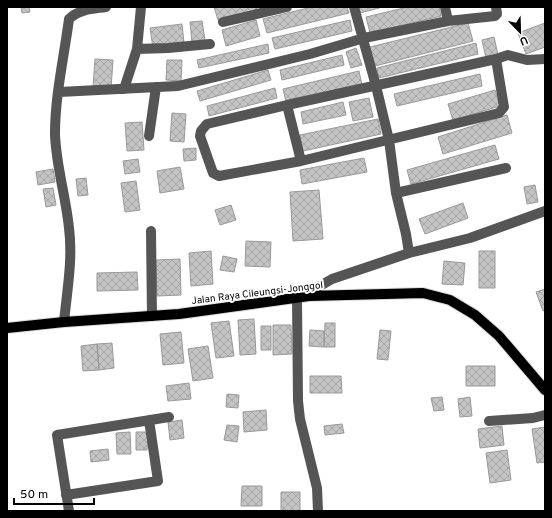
<svg xmlns="http://www.w3.org/2000/svg" width="552" height="518" font-family="Overpass,sans-serif">
	<style>
		.building { fill: url(#building-cross-hatch); stroke: #999 }
		.lines { fill: none; stroke-linecap: round; stroke-linejoin: round }
		.major-casing { stroke: #dbdbdb; stroke-width: 12 }
		.minor { stroke: #555; stroke-width: 10 }
		.major { stroke: #000; stroke-width: 10 }
		.labels { text-anchor: middle; stroke-width: 4; stroke-linejoin: round; paint-order: stroke }
		.street-label { font-size: 10px; fill: #000; stroke: #fff }
	</style>
	<defs>
		<pattern id="building-cross-hatch" width="8" height="8" patternUnits="userSpaceOnUse"><rect width="8" height="8" fill="#c4c4c4"/><path d="M0 0l8 8M0 8l8-8" fill="none" stroke="#a7a7a7"/></pattern>
	</defs>
	<rect width="100%" height="100%" fill="#fff"/>
	<!-- building -->
	<path class="building" d="M21,7H29L30,12L22,13Z
		M214,7H256L257,10L218,20Z
		M312,7H347L349,13L267,33L263,19Z
		M358,7H383L360,13Z
		M408,7H439L441,16L370,33L366,17Z
		M256,20L260,36L226,46L222,30Z
		M350,20L352,31L275,49L272,38Z
		M202,21L205,40L192,42L190,22Z
		M468,23L473,41L375,66L370,47Z
		M545,23V47L526,54L518,33Z
		M182,24L184,43L153,48L150,28Z
		M494,37L498,55L486,58L482,40Z
		M476,43L478,54L379,78L377,68Z
		M268,44L269,53L199,68L197,60Z
		M356,48L362,65L351,68L346,52Z
		M342,55L344,65L282,80L280,70Z
		M95,59L113,60L111,89L93,87Z
		M167,60H182L181,81L166,80Z
		M268,70L271,80L200,101L197,91Z
		M359,71L362,85L286,102L283,89Z
		M480,74L482,86L397,106L394,94Z
		M275,88L277,98L209,116L207,106Z
		M495,90L500,106L453,120L448,104Z
		M369,98L373,117L353,121L349,102Z
		M343,102L346,115L303,124L301,112Z
		M172,113L186,114L184,142L170,141Z
		M507,115L512,133L443,154L438,137Z
		M378,119L381,134L303,151L300,135Z
		M142,122L144,150L127,151L125,123Z
		M495,145L499,159L411,184L407,170Z
		M196,148V160L184,161L183,149Z
		M364,158L367,172L302,184L300,170Z
		M138,159L140,172L125,174L123,161Z
		M180,167L184,189L160,193L157,171Z
		M53,169L55,182L38,185L36,172Z
		M86,178L88,195L78,196L76,179Z
		M136,181L140,210L125,212L121,183Z
		M535,185L538,202L527,204L524,187Z
		M53,188L56,205L46,207L43,189Z
		M319,190L323,239L293,241L290,192Z
		M463,203L468,218L425,234L419,219Z
		M231,205L236,220L220,225L215,210Z
		M246,241L271,242L270,267L245,266Z
		M211,251L213,284L191,286L189,253Z
		M479,251H495V288H479Z
		M223,256L237,259L234,272L220,270Z
		M180,259L181,295L157,296L156,260Z
		M444,261L465,263L463,285L442,284Z
		M137,272L138,290L97,291V273Z
		M545,289V310L543,311L536,292Z
		M254,319L256,354L240,355L238,320Z
		M229,321L234,356L216,358L211,323Z
		M325,323H335V347H324Z
		M273,325H291L292,354L273,355Z
		M261,326H271V350H261Z
		M310,330L324,331V347L309,346Z
		M380,330L391,331L388,360L377,359Z
		M181,332L184,363L163,365L160,334Z
		M112,343L114,368L99,370L97,344Z
		M97,344L99,370L83,371L81,346Z
		M208,346L213,378L193,381L188,349Z
		M466,366H495V386H466Z
		M310,376H341L342,393H310Z
		M189,383L191,399L168,401L166,386Z
		M227,394L239,395L238,408L226,407Z
		M442,397L444,410L434,411L431,398Z
		M470,397L472,416L460,417L458,399Z
		M266,410L267,430L244,432L243,412Z
		M182,420L184,438L170,440L168,422Z
		M342,424L344,433L325,435L324,426Z
		M227,425L239,426L237,442L224,440Z
		M502,426L504,445L480,448L478,429Z
		M545,427V462L537,463L532,429Z
		M130,432L131,454H117L116,433Z
		M136,432H148L147,450H136Z
		M108,449L109,460L91,462L90,451Z
		M507,450L511,480L490,483L486,453Z
		M242,486H262V506H241Z
		M281,492H300V511H281Z"/>
	<g class="lines">
		<!-- major casing -->
		<g class="major-casing">
			<path id="major" d="M7,328L64,322L179,314L309,296L423,293L450,300L475,315L499,336L545,390"/>
		</g>
		<!-- minor -->
		<path class="minor" d="M141,7L137,49L168,48L210,44
			M354,7L376,86L389,140L396,193L406,234L409,253
			M448,21L495,16L497,14L496,7
			M223,22L287,7
			M496,59L504,107L499,113L301,161L287,105Z
			M496,59L508,55L527,60L545,59
			M124,89L137,49
			M59,92L178,86L310,54L364,38L448,21L445,7
			M287,105L207,124L201,131L200,136L213,173L219,176L301,161
			M149,136L156,87
			M396,193L506,168
			M151,231L152,316
			M309,296L320,286L332,279L409,253L470,238L545,211
			M297,299L298,401L300,419L317,488L318,511
			M64,322C67,291 73,259 69,228C66,197 56,166 55,134C55,96 64,57 69,19C79,9 93,9 106,7
			M489,421L533,418L545,415
			M66,495L158,481L149,420
			M69,511L57,435L169,417"/>
		<!-- major -->
		<use href="#major" class="major"/>
	</g>
	<g class="labels">
		<!-- street labels -->
		<g class="street-label">
			<text transform="translate(257 292) rotate(-7)" y="4">Jalan Raya Cileungsi-Jonggol</text>
		</g>
	</g>
	<!-- border -->
	<rect width="552" height="518" fill="none" stroke="#000000" stroke-width="16"/>
	<!-- north arrow -->
	<g transform="translate(520 32) rotate(157)" stroke="#ffffff" stroke-width="3" paint-order="stroke">
	<path d="M0-3L7 15L0 10L-7 15Z" fill="#000000"/>
	<text y="-6" font-size="11" font-weight="bold" text-anchor="middle" fill="#000000">U</text>
	</g>
	<!-- scale -->
	<path d="M14 498v6h80v-6" fill="none" stroke="#000000" stroke-width="2"/>
	<text x="20" y="498" font-size="12" fill="#000000" stroke="#ffffff" stroke-width="3" paint-order="stroke">50 m</text>
</svg>
